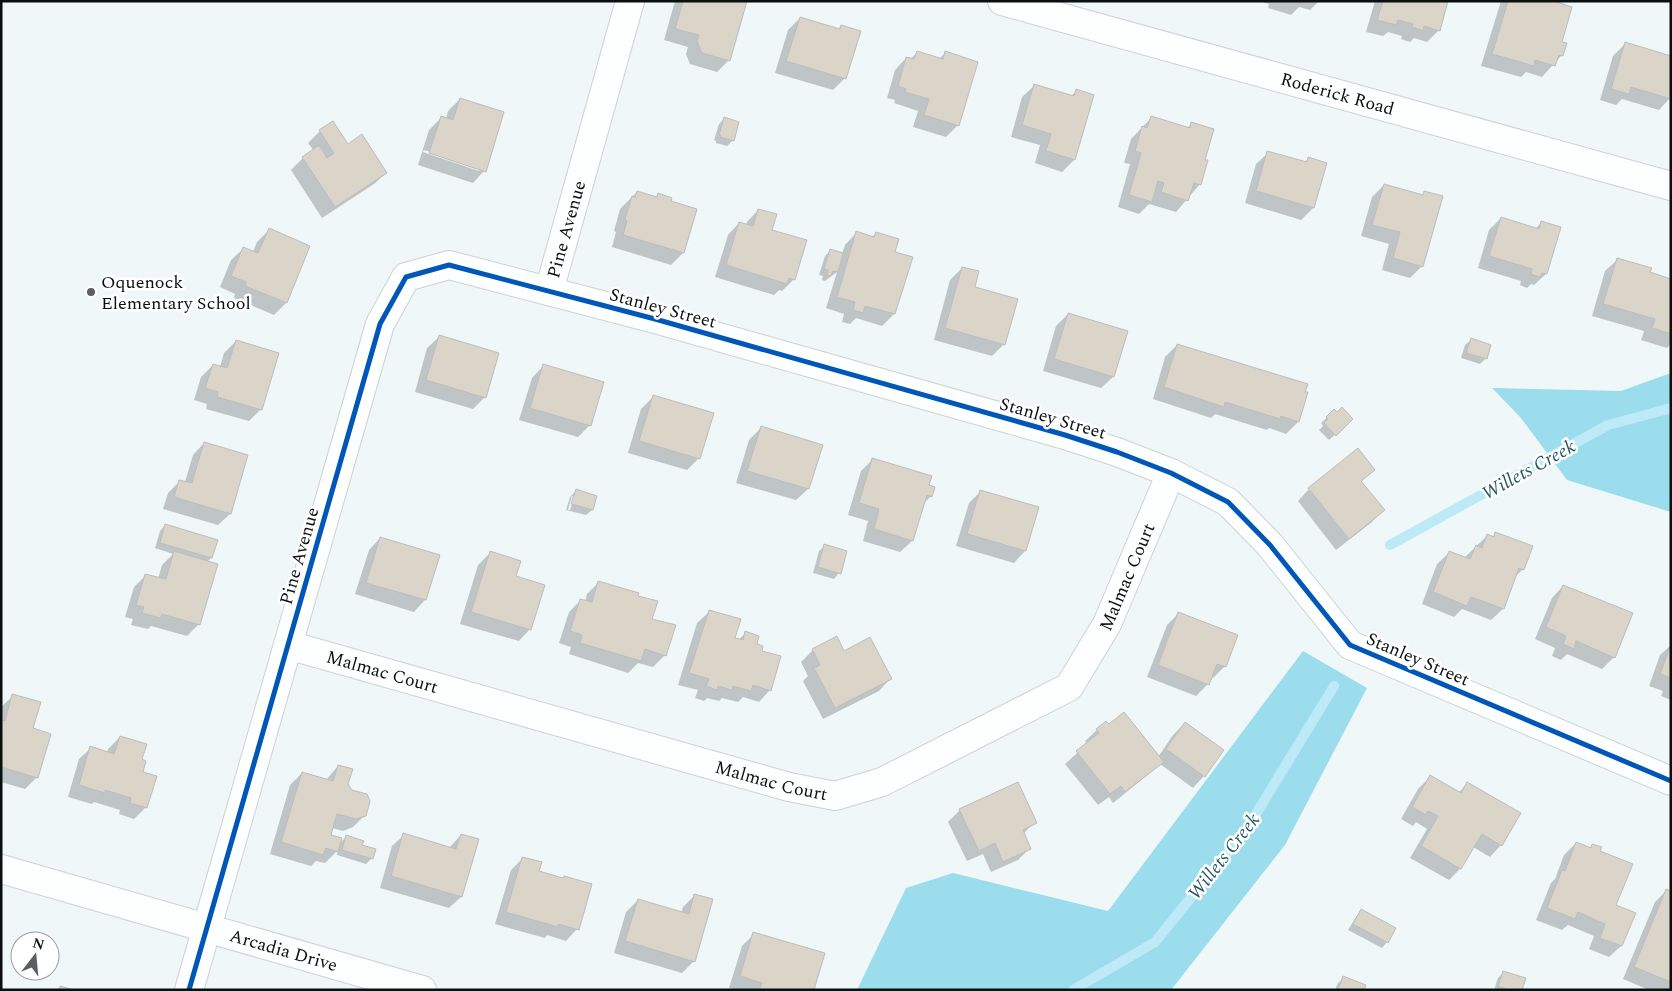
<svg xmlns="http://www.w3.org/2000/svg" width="1672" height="991" font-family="Spectral,serif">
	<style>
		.forest { fill: #9bdced }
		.shadow { fill: #0003; fill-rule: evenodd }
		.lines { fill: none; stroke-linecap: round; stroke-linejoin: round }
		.stream { stroke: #beeaf8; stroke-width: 10 }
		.building { fill: #dbd4c8; stroke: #bbbebd }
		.minor-casing { stroke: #ccd2d4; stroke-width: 30 }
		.minor { stroke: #fdfefe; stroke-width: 28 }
		.cycleway-casing { stroke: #fff; stroke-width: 8 }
		.cycleway { stroke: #0057b8; stroke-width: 5 }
		.poi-dot { fill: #5a6062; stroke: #fff; stroke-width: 2 }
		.labels { text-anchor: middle; stroke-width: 5; stroke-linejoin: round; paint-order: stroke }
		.street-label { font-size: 18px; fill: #0a0f10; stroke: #fff }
		.poi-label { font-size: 18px; fill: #0a0f10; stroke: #fff; text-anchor: start }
		.water-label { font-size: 19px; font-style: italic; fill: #255562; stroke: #fff }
	</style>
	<rect width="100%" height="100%" fill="#eff7f9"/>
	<!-- forest -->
	<path class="forest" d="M1671,373V512L1567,480L1521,418L1492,388L1621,391Z
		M1303,651L1367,688L1285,845L1171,990H857L906,888L953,873L1108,911Z"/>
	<!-- shadow -->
	<path class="shadow" d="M675,1H746L729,60L717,72L690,64L686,54L688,47L664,40Z
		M1259,1H1319L1310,10L1299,7L1291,15L1268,8L1269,4Z
		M1375,1H1447L1439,30L1427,42L1414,38L1410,42L1401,39L1402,36L1388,32L1383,36L1366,32Z
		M1501,1H1549L1561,42L1562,55L1542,77L1526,72L1521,77L1481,66Z
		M800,18L838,29L841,26L845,78L833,90L775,73L788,30Z
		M1625,44L1670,98L1659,110L1622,99L1616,105L1600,100L1613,56Z
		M917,53L939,59L945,53L958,125L946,137L913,127L918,111L894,103L895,100L887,98L895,70L906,58L910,59Z
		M1034,86L1070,97L1076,91L1093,96L1074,160L1062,172L1035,163L1040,145L1011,137L1022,97Z
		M460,99L484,171L473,183L418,165L429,130L441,118L446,119L448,111ZM424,150L479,168V171L423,152Z
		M1151,118L1187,128L1192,123L1204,160L1200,184L1176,212L1149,204L1139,214L1118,207L1130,164L1124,163L1131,139Z
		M724,119L733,140L727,146L716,143V141L714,140L719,124Z
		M320,131L348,146L386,173L374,184L322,218L291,170L303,158L314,151L308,143Z
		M1268,153L1304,163L1308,159L1326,164L1313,208L1301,220L1245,203L1256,164Z
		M1384,185L1421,196L1424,193L1422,266L1410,278L1382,270L1389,244L1361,236L1372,197Z
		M637,192L655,198L658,194L669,202L696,210L683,253L671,265L612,247L616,232L614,231L620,209Z
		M758,210L771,231L794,279L782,291L779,290L774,295L715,277L728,235L739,223L746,225L747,222Z
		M1501,218L1535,229L1541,223L1546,274L1534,285L1531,284L1527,288L1520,285L1521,281L1478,268L1489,230Z
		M269,230L309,247L286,303L274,315L234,298L235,294L220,287L231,260L243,249L253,252L257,242Z
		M856,233L872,237L876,233L894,253L912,258L894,314L882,326L856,318L850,324L842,322L844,314L826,308L837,272L825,281L822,280L823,276L819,275L825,256L830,251L842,254L845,245Z
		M1617,260L1649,273L1671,280V344L1667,348L1641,340L1644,331L1592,316L1605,271Z
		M962,268L1004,344L992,356L934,340L950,280Z
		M1068,314L1113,377L1101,388L1043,371L1056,326Z
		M439,337L485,397L473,409L415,392L427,348Z
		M1471,340L1486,358L1480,364L1461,358L1465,345Z
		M236,341L261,409L249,421L206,409L207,404L194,400L201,377L213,365L220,367L224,353Z
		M1177,345L1307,393L1298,422L1286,434L1269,428L1267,430L1215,414L1211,418L1153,399L1165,357Z
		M543,366L590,425L578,437L519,420L532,378Z
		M653,397L699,458L687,470L628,453L641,409Z
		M1334,411L1352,419L1329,440L1319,430L1323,426L1321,423Z
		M761,428L808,489L796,500L736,483L749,440Z
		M204,443L230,514L218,525L163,509L168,493L180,481L185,482L193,455Z
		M872,460L927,486L931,496L923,504L912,541L900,552L863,541L868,521L848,515L861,471Z
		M1374,470L1361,482L1383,510L1372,522L1336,550L1298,501L1309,489Z
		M576,491L596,497L592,510L586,515L566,510L570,497ZM572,496H575L570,510H568Z
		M981,491L1038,508L1025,551L1014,563L956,546L969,503Z
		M165,525L216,540L211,558L207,562L199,624L187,636L151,626L148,629L131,625L133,619L125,617L134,587L146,575L158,579L162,565L173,554L155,548L160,531Z
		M1496,534L1523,569L1514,578L1503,609L1491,620L1462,609L1454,617L1422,604L1437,564L1449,553L1464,558L1487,536L1492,537Z
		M380,538L425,600L414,612L355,594L369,550Z
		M825,546L839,573L834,579L813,573L819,551Z
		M490,553L514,577L530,629L519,641L460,624L478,565Z
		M599,582L636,596L651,619L665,655L653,667L638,663L628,673L569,654L571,647L559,643L569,612L581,600L585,602L587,594Z
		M1563,586L1614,657L1602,669L1567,654L1561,660L1552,656L1555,648L1535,639L1552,598Z
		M709,612L733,639L738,640L746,633L760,651L770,690L759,702L743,697L738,702L722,698L719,701L707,698L704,701L695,698L698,690L678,685L697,623Z
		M1178,614L1225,666L1213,678L1211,677L1208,684L1196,696L1147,677L1167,625Z
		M1671,645V700L1661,696L1663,691L1649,686L1660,655Z
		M813,650L844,652L890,679L879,691L823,719L803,681L808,676L801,662Z
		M13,696L37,777L25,789L1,782V707Z
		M1185,723L1204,776L1193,788L1160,764L1150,773L1113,803L1109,797L1098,805L1065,764L1087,744L1085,741L1097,730L1108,726L1158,757L1173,735Z
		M120,737L141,760L146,807L134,819L119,814L120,810L94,802L92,804L68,797L79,759L91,748L107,753L108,749Z
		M338,766L365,815L353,827L343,831L332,828L330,835L339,844L346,837L361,846L372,858L366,864L337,855L338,850L325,863L316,861L311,866L270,854L290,785L302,773L326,780Z
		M1430,777L1458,793L1467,784L1501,845L1490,857L1473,847L1460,869L1449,880L1410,858L1427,829L1416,822L1413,826L1401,819L1418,789Z
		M960,810L1035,822L1023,834L1030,848L1018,860L991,872L983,854L967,861L948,822Z
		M404,835L449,848L461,835V897L449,908L380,888L392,846Z
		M1576,843L1589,848L1593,845L1599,852L1615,905L1621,946L1609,957L1589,949L1594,936L1568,925L1562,930L1536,920L1551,883L1555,879L1564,855Z
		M523,858L537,872L577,929L566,941L547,935L545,938L495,924L511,870Z
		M1667,890L1671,892V990H1649L1623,979L1655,902Z
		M695,895L694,961L682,973L614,953L626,912L638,900L681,913L683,907Z
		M1361,911L1387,942L1382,948L1348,930L1356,917Z
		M754,934L812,990H736L729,988L742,946Z
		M1503,973L1521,990H1494L1498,978Z
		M1344,978L1363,990H1335L1338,983Z"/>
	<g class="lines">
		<!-- stream -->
		<path class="stream" d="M1390,545L1608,425L1671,408
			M1073,990L1155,942L1248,827L1334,686"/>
	</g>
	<!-- building -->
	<path class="building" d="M683,1H747L730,61L702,53L697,41L699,35L675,29Z
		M1383,1H1448L1440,31L1424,26L1423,31L1412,27L1413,24L1398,20L1396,25L1377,20Z
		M1508,1H1554L1572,7L1562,42L1567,43L1563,56L1559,55L1555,66L1535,60L1534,66L1492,54Z
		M800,17L840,29L841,25L861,31L846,79L786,61Z
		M1625,42L1671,56V99L1631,87L1629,94L1611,89Z
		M917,51L943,59L945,51L978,62L959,126L924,115L929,99L905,92L906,89L898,86L906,57L914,59Z
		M1034,84L1074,96L1076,89L1094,95L1075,160L1046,151L1051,134L1022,125Z
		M460,98L504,112L486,172L429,153L441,116L453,120Z
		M1151,116L1190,128L1191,122L1214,129L1205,160H1208L1201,185L1194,183L1188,201L1161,192L1164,183L1158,181L1152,202L1129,195L1141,153L1135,151L1142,126L1147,128Z
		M724,117L739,122L734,141L720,137L721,135H719Z
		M333,121L348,144L362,134L387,173L335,207L302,157L319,145L327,158L334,153L319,130Z
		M1267,151L1307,162L1308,157L1327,163L1314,208L1256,191Z
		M1384,184L1423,195L1424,191L1443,196L1423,267L1393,258L1400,232L1372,225Z
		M637,191L657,197L658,193L672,198L671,201L697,209L684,253L623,235L627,221L625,219L632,196L635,197Z
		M758,209L777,214L772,230L807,240L795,280L789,278L787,284L726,265L739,222L753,226Z
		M1501,217L1539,229L1541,221L1561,227L1547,274L1542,273L1540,277L1531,274L1532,269L1489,256Z
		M269,228L310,246L287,303L245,286L246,282L231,276L243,247L258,253Z
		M856,231L874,237L876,232L899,239L895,252L913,257L895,314L865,306L863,313L853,310L855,302L837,297Z
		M830,249L843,253L838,272L833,271L831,276L827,275L828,270L824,269Z
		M1617,258L1652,268L1650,272L1671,279V334L1652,328L1655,319L1603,304Z
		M962,267L979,271L975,287L1018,299L1005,345L945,328Z
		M1068,313L1128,331L1114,377L1054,359Z
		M439,335L499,353L486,398L426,380Z
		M1471,338L1491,345L1487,359L1466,353Z
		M236,340L279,353L262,410L217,397L218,392L205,388L213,364L227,368Z
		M1177,344L1308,384L1305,392H1308L1299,422L1281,416L1280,419L1225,402L1224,407L1164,387Z
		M543,364L604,382L591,426L530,408Z
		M653,395L714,413L700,459L639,441Z
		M1342,407L1353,419L1336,436L1324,423L1328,419L1326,417L1334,409L1337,412Z
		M761,426L823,445L809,489L747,471Z
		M204,442L248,455L231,514L174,497L179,480L192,483Z
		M1358,448L1375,470L1361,481L1385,510L1349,539L1308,488Z
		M872,458L932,476L929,485L935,487L932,497L927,495L913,541L874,529L879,509L859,503Z
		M576,489L597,496L593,510L571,504Z
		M980,490L1039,507L1026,551L967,534Z
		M165,524L218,540L212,558L160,543Z
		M1495,532L1533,546L1524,570L1519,568L1504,609L1471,597L1467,606L1433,592L1449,551L1470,559L1476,545L1482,548L1487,534L1494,537Z
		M380,537L440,555L426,600L366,583Z
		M824,544L847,551L841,574L818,567Z
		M174,551L218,564L200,625L162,614L160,618L142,613L144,607L136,605L145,574L166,579Z
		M490,551L521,561L516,576L545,585L531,630L471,612Z
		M598,581L639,593L638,596L658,601L652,619L676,625L666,656L645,649L641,661L580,643L582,635L570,631L580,599L592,602Z
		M1563,585L1633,613L1615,658L1576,641L1574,649L1563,644L1566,636L1546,627Z
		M709,610L741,619L735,638L743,640L745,631L759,636L757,644L763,646L762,651L781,656L771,691L753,685L751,691L733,686L732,690L718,686L717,690L706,686L709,679L689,673Z
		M1178,612L1238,635L1226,667L1217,664L1209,685L1158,665Z
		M837,636L844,651L870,637L892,679L835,708L814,668L820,665L812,649Z
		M1671,645V678L1660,674Z
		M12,694L41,702L33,728L51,734L38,778L1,767V720L5,721Z
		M1124,712L1164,762L1125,792L1121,786L1110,794L1076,751L1099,733L1096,729L1106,721L1109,724Z
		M1185,722L1224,750L1205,777L1166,749Z
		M120,736L147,744L142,759L146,761L143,772L157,776L147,808L130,803L131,798L105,790V793L79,785L90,746L114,754Z
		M338,765L353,769L348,784L352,790L367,794L370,801L366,816L356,819L337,814L331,835L342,838L338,852L326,848L323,855L281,842L302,772L333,781Z
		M1430,775L1461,793L1467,782L1521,813L1502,846L1482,834L1461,869L1421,846L1438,816L1428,811L1426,815L1412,807Z
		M1018,782L1037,823L1023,830L1031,849L1003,862L995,843L979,851L959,809Z
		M403,833L456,849L461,834L479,839L462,897L391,876Z
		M346,835L364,841L362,845L376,849L373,859L342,850Z
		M1576,842L1591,848L1592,844L1602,847L1600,851L1633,864L1616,905L1636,913L1622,946L1600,938L1605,924L1578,912L1575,919L1547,908L1562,870L1565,871Z
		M522,857L542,862L539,871L563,878L564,876L592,884L579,930L558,924V927L506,912Z
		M1666,889L1671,891V982L1634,967Z
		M694,894L713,899L695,962L625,941L638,899L689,914Z
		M1361,909L1396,928L1388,943L1353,924Z
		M753,932L825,953L814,990H759L762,983L740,976Z
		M1503,971L1526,978L1522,990H1509L1498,986Z
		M1343,976L1366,985L1364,990H1338Z
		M60,986L74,990H59Z"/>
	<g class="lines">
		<!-- minor casing -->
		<g class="minor-casing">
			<g id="minor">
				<path id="s1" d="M1002,1L1671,186"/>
				<path id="s2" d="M549,291L630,1"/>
				<path id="s3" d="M288,645L789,787L835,796L882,782L1069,687L1107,624L1171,473"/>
				<path id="s4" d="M1,869L422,990"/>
				<path d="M189,990L380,324L406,277L449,265L655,319L1065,435L1117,452L1171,473L1228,502L1270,545L1350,645L1671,781"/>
			</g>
		</g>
		<!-- minor -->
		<use href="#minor" class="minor"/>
		<!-- cycleway casing -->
		<g class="cycleway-casing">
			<path id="cycleway" d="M189,990L380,324L406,277L449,265L655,319L1065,435L1117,452L1171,473L1228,502L1270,545L1350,645L1671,781"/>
		</g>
		<!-- cycleway -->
		<use href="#cycleway" class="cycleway"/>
	</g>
	<!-- markers -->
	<circle class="poi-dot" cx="91" cy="292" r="5"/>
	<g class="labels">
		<!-- street labels -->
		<g class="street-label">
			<text dy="6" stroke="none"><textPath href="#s1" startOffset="348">Roderick Road</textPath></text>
			<text dy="6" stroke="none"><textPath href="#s2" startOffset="64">Pine Avenue</textPath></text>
			<text transform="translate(663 308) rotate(15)" y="6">Stanley Street</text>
			<text transform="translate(1053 418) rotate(16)" y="6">Stanley Street</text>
			<text transform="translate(299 556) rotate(-74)" y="6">Pine Avenue</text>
			<text dy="6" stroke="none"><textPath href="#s3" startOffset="951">Malmac Court</textPath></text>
			<text transform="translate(1418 659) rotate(23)" y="6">Stanley Street</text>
			<text dy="6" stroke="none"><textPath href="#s3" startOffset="98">Malmac Court</textPath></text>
			<text dy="6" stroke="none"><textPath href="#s3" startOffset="502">Malmac Court</textPath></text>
			<text dy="6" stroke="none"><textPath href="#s4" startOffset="294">Arcadia Drive</textPath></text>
		</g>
		<!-- poi labels -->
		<g class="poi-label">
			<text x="101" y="288">Oquenock<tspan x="101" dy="21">Elementary School</tspan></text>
		</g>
		<!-- water labels -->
		<g class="water-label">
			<text transform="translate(1528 469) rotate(-29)" y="7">Willets Creek</text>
			<text transform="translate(1223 856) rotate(-52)" y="7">Willets Creek</text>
		</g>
	</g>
	<!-- border -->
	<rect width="1672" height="991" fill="none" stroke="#0a0f10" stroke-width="5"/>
	<!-- north arrow -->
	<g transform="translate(35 956) rotate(16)"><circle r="24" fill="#ffffff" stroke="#9d9f9f"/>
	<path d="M0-4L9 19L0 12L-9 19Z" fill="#5a6062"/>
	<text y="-8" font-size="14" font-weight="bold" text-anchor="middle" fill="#0a0f10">N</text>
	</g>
</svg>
